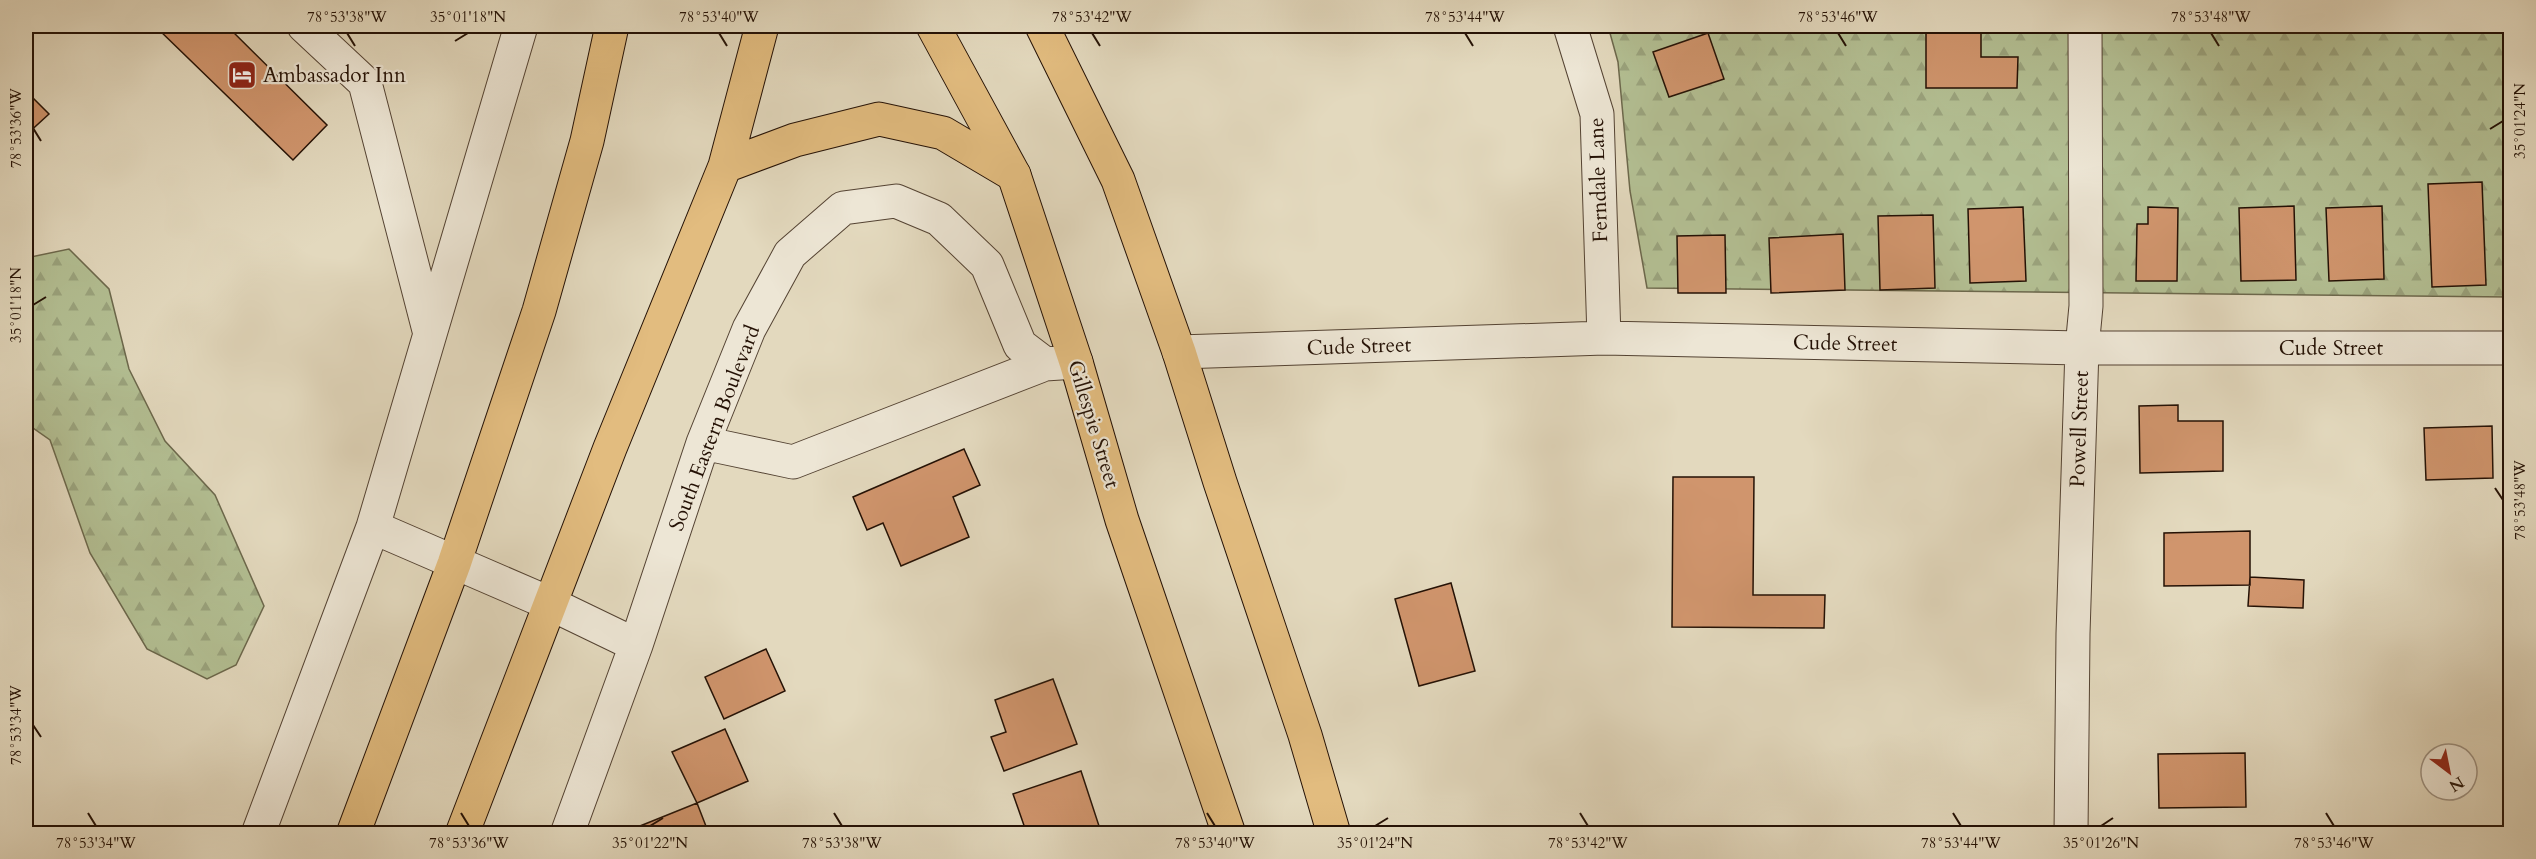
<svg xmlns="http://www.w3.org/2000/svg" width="2536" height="859" font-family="Cardo,serif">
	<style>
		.forest { fill: url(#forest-firs); stroke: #6c684c; stroke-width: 1.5 }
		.building { fill: #d0956d; stroke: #241105; stroke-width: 1.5 }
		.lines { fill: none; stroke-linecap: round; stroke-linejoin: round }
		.minor-casing { stroke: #544333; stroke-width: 35 }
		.major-casing { stroke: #241105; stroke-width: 35 }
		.highway-casing { stroke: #241105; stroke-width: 35 }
		.minor { stroke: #ede6d5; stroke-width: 33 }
		.major { stroke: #e2bc7f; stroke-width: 33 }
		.highway { stroke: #e2bc7f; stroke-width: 33 }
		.ticks { fill: none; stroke: #241105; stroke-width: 2 }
		.labels { text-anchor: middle; stroke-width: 4.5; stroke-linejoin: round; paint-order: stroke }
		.poi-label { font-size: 21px; fill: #241105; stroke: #ede6d5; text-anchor: start }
		.street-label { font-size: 21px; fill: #241105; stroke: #ede6d5 }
		.neatline { fill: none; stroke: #241105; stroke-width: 2 }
		.ticks-label { font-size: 15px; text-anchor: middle; fill: #241105 }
	</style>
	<defs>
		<pattern id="forest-firs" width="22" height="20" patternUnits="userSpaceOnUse" patternTransform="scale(1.5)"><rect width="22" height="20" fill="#b3bf93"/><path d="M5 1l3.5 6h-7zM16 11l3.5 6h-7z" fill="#9aa37d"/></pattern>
	</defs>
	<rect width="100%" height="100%" fill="#e3d9be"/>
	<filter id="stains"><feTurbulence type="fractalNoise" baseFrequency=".00333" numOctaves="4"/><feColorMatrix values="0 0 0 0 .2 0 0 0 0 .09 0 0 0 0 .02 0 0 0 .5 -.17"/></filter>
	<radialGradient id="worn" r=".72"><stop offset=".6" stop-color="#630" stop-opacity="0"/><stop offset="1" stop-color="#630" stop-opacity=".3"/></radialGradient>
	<!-- forest -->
	<path class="forest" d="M1608,26H2510V297L1647,288L1630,191L1618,62Z
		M69,249L109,289L129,369L165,441L215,495L264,606L236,665L207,679L147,649L90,553L50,440L26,423V258Z"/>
	<!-- building -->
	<path class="building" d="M155,26H227L327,125L293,160Z
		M1926,26H1981V57H2018L2017,88H1926Z
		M1708,33L1724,79L1669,97L1653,52Z
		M26,91L49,114L26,135Z
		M2482,182L2486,285L2432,287L2428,184Z
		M2294,206L2296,280L2241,281L2239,208Z
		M2382,206L2384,279L2329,281L2326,208Z
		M2023,207L2026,281L1970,283L1968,209Z
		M2148,207L2178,208L2177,281H2136L2137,224H2148Z
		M1933,215L1935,288L1880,290L1878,216Z
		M1843,234L1845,290L1771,293L1769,238Z
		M1725,235L1726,293H1678L1677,236Z
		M2178,405V421H2223V471L2140,473L2139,406Z
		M2492,426L2493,478L2426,480L2424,428Z
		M964,449L980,485L953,497L969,537L901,566L883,523L867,530L853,497Z
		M1673,477H1754L1753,595H1825L1824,628L1672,627Z
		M2250,531V585L2164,586V533Z
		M2250,577L2304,580L2303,608L2248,606Z
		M1451,583L1475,671L1419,686L1395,599Z
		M766,649L785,691L724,719L705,677Z
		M1053,679L1077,744L1004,771L991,737L1006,732L995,700Z
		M725,729L748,781L697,803L672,752Z
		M2245,753L2246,807L2159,808L2158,754Z
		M1081,771L1100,829L1086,834H1027L1013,794Z
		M697,803L709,834H643L640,826Z"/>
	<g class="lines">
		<!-- minor casing -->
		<g class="minor-casing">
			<path id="minor" d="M304,26L365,83L430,334
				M1570,26L1597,114L1604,338
				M1179,352L1604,338L2082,348H2510
				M703,443L793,462L1045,364
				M373,527L551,604L636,645
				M258,834L373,527L521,26
				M567,834L636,645L703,443L749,329L790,254L843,208L896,201L939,219L987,265L1020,345L1045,364L1076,362
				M2071,834L2073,634L2082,348L2086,306L2085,26"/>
		</g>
		<!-- major casing -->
		<g class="major-casing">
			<path id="major" d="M933,26L1014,175L1076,362L1122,520L1229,834
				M1042,26L1118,180L1179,352L1220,482L1305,735L1334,834"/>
		</g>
		<!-- highway casing -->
		<g class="highway-casing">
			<path id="highway" d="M725,166L795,140L879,119L943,133L1014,175
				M353,834L454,564L539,311L587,141L612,26
				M462,834L610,448L725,166L762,26"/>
		</g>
		<!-- minor -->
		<use href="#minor" class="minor"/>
		<!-- major -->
		<use href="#major" class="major"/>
		<!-- highway -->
		<use href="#highway" class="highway"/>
	</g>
	<!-- ticks -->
	<path class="ticks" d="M347,33L355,46M719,33L727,46M1092,33L1100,46M1465,33L1473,46M1838,33L1846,46M2211,33L2219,46M455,41L468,33M33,128L41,141M2490,129L2503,121M33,305L46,297M2495,488L2503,500M33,725L41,737M88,813L96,826M461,813L469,826M834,813L842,826M1207,813L1215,826M1580,813L1588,826M1953,813L1961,826M2326,813L2334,826M650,826L663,818M1375,826L1388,818M2101,826L2113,818"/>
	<!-- icons -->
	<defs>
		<g id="hotel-square" transform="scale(1.5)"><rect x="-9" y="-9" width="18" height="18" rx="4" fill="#8f2418" stroke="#ede6d5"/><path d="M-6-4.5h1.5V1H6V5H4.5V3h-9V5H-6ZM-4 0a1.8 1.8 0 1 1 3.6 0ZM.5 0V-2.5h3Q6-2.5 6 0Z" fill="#fff"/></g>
	</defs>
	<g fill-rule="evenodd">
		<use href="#hotel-square" x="242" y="75"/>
	</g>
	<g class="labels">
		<!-- poi labels -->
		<g class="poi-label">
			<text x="263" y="82">Ambassador Inn</text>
		</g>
		<!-- street labels -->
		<g class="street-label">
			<text transform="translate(1598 180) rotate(-92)" y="7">Ferndale Lane</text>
			<text transform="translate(1845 343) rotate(1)" y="7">Cude Street</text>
			<text transform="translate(1359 346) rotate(-2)" y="7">Cude Street</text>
			<text x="2331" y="355">Cude Street</text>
			<text transform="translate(1094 424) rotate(73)" y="7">Gillespie Street</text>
			<text transform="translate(714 428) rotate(-69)" y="7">South Eastern Boulevard</text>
			<text transform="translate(2079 429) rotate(-88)" y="7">Powell Street</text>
		</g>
	</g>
	<!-- margin -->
	<rect width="2536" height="859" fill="none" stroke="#e3d9be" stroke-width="66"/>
	<!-- north arrow -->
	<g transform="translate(2449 772) rotate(148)"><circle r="28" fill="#ede6d5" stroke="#9d9182" stroke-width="1.5"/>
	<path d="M0-4.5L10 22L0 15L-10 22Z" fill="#8f2418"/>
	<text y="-9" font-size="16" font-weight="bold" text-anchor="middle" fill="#241105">N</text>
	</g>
	<rect x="33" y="33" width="2470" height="793" class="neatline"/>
	<g class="ticks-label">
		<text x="347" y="22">78°53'38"W</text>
		<text x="468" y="22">35°01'18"N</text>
		<text x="719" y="22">78°53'40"W</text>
		<text x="1092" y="22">78°53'42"W</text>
		<text x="1465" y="22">78°53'44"W</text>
		<text x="1838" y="22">78°53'46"W</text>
		<text x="2211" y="22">78°53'48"W</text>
		<text transform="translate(2520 121) rotate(-90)" y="5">35°01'24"N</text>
		<text transform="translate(16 128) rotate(-90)" y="5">78°53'36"W</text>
		<text transform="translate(16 305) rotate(-90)" y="5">35°01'18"N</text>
		<text transform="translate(2520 500) rotate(-90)" y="5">78°53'48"W</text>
		<text transform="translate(16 725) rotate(-90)" y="5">78°53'34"W</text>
		<text x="96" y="848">78°53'34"W</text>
		<text x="469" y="848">78°53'36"W</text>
		<text x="650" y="848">35°01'22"N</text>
		<text x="842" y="848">78°53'38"W</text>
		<text x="1215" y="848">78°53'40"W</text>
		<text x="1375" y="848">35°01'24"N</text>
		<text x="1588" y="848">78°53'42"W</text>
		<text x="1961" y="848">78°53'44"W</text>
		<text x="2101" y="848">35°01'26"N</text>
		<text x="2334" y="848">78°53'46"W</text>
	</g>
	<rect width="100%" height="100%" filter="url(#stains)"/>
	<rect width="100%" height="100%" fill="url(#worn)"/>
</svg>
